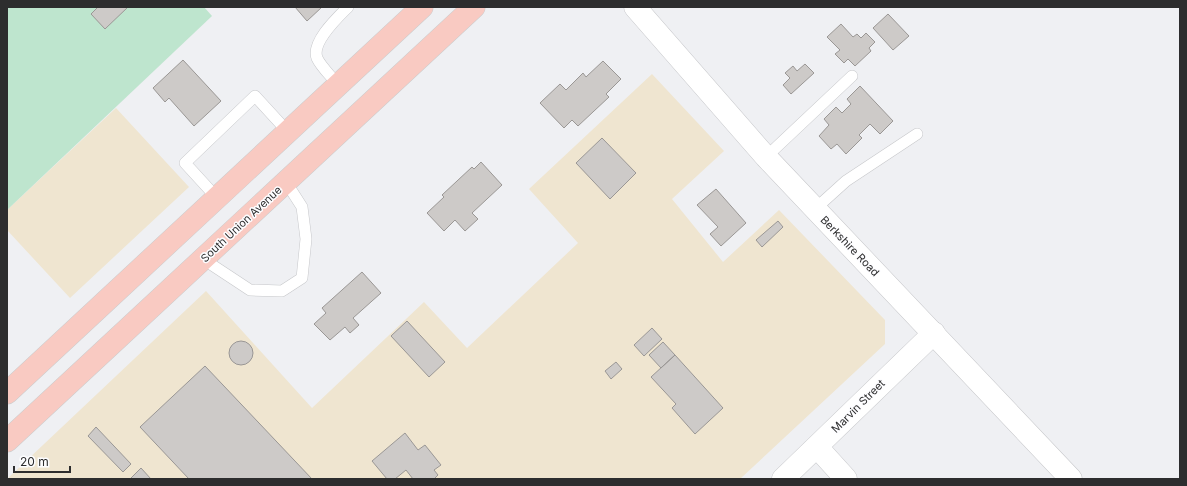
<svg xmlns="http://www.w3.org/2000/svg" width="1187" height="486" font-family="Inter,sans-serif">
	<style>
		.industrial { fill: #efe5d0 }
		.green { fill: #bee5ce }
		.building { fill: #cdcac8; stroke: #9a9795 }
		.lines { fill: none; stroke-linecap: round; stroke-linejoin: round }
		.service-casing { stroke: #c6c7ca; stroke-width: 12 }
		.minor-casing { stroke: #c6c7ca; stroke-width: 23 }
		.tertiary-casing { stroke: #c6c7ca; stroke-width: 23 }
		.primary-casing { stroke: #cdcdcd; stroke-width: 23 }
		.service { stroke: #fff; stroke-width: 11 }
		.minor { stroke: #fff; stroke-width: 22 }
		.tertiary { stroke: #fff; stroke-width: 22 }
		.primary { stroke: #f9cac2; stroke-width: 22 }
		.labels { text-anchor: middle; stroke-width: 3; stroke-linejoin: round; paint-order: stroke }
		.street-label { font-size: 11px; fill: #2d2d2e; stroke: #fdfdff }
	</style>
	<rect width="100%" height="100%" fill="#eff0f3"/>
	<!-- industrial -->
	<path class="industrial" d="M652,74L724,151L672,199L723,262L779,210L885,320V344L740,479H7L206,291L312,408L424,302L467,348L578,243L529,189Z
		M116,108L189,187L70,298L7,230V210Z"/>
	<!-- green -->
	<path class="green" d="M7,7H204L212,16L7,210Z"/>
	<!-- building -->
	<path class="building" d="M98,7H128L105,29L91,14Z
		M295,7H322L307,21Z
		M888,14L909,36L893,50L873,28Z
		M841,24L853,37L857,34L861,38L866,33L875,42L869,48L871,51L855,66L848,59L844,63L835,54L840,50L827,37Z
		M183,60L221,101L194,126L169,98L165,102L153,88Z
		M603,61L621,79L606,94L609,97L578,126L572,120L564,128L540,103L560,84L566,90L583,73L586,77Z
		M805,64L814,73L791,94L783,85L790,78L785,73L793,66L797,71Z
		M860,86L893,121L880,134L870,124L859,135L862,138L846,154L837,144L831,149L819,136L829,125L824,119L836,107L842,113L851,104L847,99Z
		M602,138L636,173L610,199L576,163Z
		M481,162L502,185L472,213L478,219L465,231L455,220L444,231L427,213L444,197L442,195L472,167L474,169Z
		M716,189L746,223L721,246L710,234L718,227L697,205Z
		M778,221L783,227L762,247L756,240Z
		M362,272L381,293L353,318L359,325L350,333L345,327L330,340L314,324L326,313L322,308Z
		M407,321L445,362L429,377L391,336Z
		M652,328L662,339L644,356L634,345Z
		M229 353a12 12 0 1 1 24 0a12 12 0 1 1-24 0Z
		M663,342L675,355L661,368L649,355Z
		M675,355L723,408L695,434L672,408L676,404L651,377Z
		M616,362L622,369L611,379L605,371Z
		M205,366L312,479H189L140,427Z
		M96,427L131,464L123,472L88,436Z
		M405,433L418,450L425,445L441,465L434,470L438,475L434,479H413L406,470L395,479H387L372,461Z
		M141,468L151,479H130Z"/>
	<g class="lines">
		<!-- service casing -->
		<g class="service-casing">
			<path id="service" d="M338,85C332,77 321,67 317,58C311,42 338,17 348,7
				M766,157L852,76
				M217,198L185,163L255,96L288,132
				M815,209L846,181L917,134
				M203,259L250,290L282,291L302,278L306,239L302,207L286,182"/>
		</g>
		<!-- minor casing -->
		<g class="minor-casing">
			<path id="minor" d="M817,447L846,479
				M783,479L934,333"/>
		</g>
		<!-- tertiary casing -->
		<g class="tertiary-casing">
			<path id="tertiary" d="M635,7L766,157L1071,479"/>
		</g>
		<!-- primary casing -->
		<g class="primary-casing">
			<path id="primary" d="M7,393L422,7
				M7,441L474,7"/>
		</g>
		<!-- service -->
		<use href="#service" class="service"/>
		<!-- minor -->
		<use href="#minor" class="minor"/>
		<!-- tertiary -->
		<use href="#tertiary" class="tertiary"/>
		<!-- primary -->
		<use href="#primary" class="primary"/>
	</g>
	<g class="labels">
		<!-- street labels -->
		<g class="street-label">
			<text transform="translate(241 224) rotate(-43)" y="4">South Union Avenue</text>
			<text transform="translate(850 246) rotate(46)" y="4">Berkshire Road</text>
			<text transform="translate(858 406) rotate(-45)" y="4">Marvin Street</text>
		</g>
	</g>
	<!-- border -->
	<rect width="1187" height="486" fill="none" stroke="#2d2d2e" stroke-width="16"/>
	<!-- scale -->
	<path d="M14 466v6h56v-6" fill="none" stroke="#2d2d2e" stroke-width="2"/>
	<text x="20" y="466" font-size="12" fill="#2d2d2e" stroke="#fdfdff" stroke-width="3" paint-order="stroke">20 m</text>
</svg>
